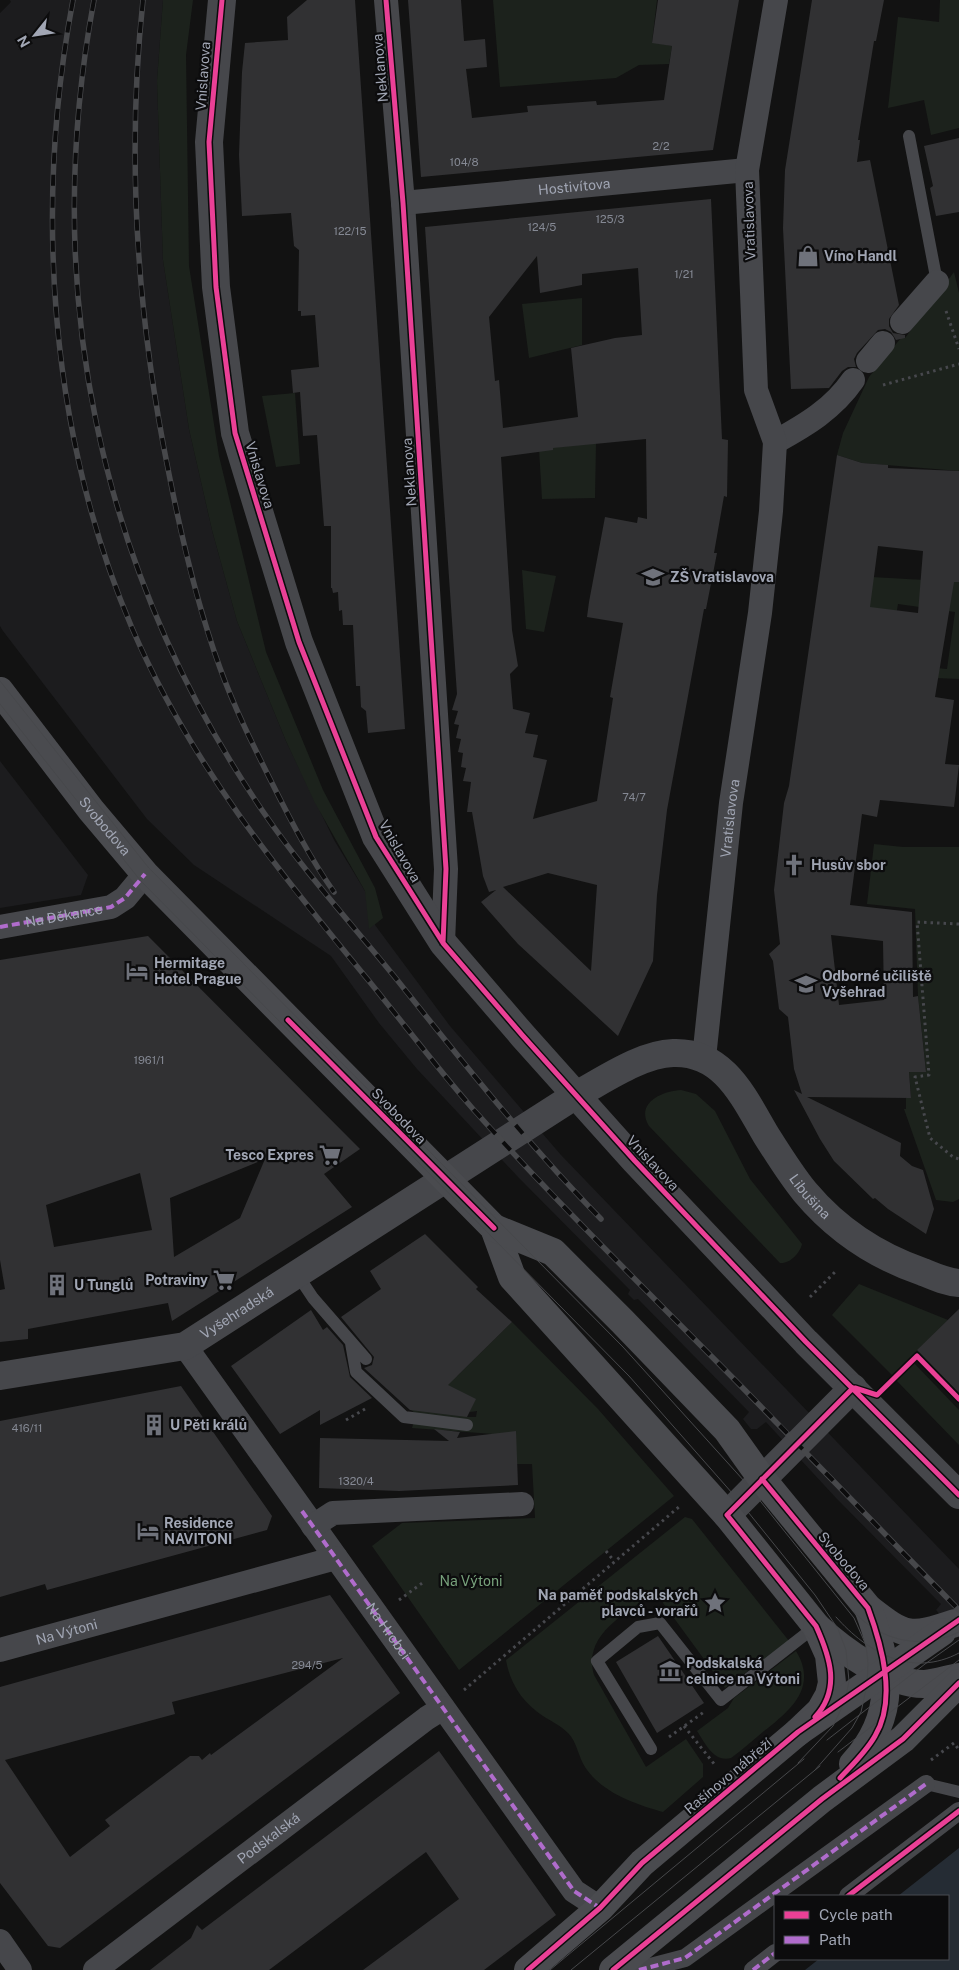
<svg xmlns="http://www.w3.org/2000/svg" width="959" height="1970" font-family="'Public Sans',sans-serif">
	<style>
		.built { fill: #1c1c1e }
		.green { fill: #1c221c }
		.water { fill: #252c34 }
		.building { fill: #313133; fill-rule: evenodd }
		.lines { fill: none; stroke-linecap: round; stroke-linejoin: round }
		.path { stroke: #47484d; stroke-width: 3; stroke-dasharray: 2.5 4; stroke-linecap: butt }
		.service { stroke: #46474b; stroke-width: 12 }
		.pedestrian { stroke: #46474b; stroke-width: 18 }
		.minor { stroke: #46474b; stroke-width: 24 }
		.tertiary { stroke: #46474b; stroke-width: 28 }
		.secondary { stroke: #4a4b4f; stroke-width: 28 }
		.tram { stroke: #47484b; stroke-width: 1 }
		.rail-casing { stroke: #47484b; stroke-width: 5.5 }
		.rail { stroke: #0c0c0d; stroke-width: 4; stroke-dasharray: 11; stroke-linecap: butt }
		.quiet { stroke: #b06ccc; stroke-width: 4; stroke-dasharray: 8 4; stroke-linecap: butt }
		.cycleway-casing { stroke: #0c0c0d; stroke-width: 8 }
		.cycleway { stroke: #ea4096; stroke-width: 5 }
		.labels { text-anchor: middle; stroke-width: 4.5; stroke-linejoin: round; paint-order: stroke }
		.number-label { font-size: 11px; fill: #858994 }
		.street-label { font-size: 14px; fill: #a1a6b4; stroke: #0c0c0d }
		.poi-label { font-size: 14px; font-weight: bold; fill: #a1a6b4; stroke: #0c0c0d; text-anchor: start }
		.park-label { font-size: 14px; fill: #77a17b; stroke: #0c0c0d }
	</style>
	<rect width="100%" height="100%" fill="#121212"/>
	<!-- built -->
	<path class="built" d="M10,0H163L157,81L163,260L189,429L212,530L237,621L286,741L334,840L365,891L375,925L450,1026L561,1155L959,1569V1604L943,1618L936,1610L941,1604L836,1498L766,1422L757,1429H751L743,1419L749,1412L638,1299L634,1300L628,1294L630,1290L519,1178L417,1069L379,1023L331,956L194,865L147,819L3,631L0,626V13L11,2Z
		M0,761L88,875L81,895L0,908Z"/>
	<!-- green -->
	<path class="green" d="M163,0H193L186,55L189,266L219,456L266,652L323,790L375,888L383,918L369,929L365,891L315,803L286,741L237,621L212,530L189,429L163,260L157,81Z
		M493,0H657L652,42L672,46L669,64L639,65L616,78L500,87Z
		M940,0H959V128L931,135L924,100L888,108L898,17L939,22Z
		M954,272L959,293V471L862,463L837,455L843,433L869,377L901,338H905Z
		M582,298V345L529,358L522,304Z
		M295,393L300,464L276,467L262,396Z
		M596,443L595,498L542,499L539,449Z
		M522,570L556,576L544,632L526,629Z
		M872,577L959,582V679L936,678V668L947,669L955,612L898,604L896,616L868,612Z
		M874,844L903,847H959V1199L953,1202L936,1200L904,1109H906V1098L911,1097L909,1072H926L918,996L915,909L867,904Z
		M681,1090L696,1094L715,1111L750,1179L802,1244C800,1253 790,1264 780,1263L649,1126C635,1103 662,1091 681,1090Z
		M859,1284L948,1320L892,1375L832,1315Z
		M512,1322L598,1409L674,1496L459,1670L372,1546L402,1523L535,1518L532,1464H510L507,1435L412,1428L416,1414L406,1406L417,1393L467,1417H476L477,1411L470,1412L445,1384L455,1375L457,1376Z
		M914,1363L959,1410V1445L896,1380Z
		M685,1517L692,1519L789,1641L725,1688L655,1592C627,1613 582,1634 594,1675L646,1767L686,1739L703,1764V1777L663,1812C635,1804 602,1793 585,1767C578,1756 577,1742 568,1733C561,1726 551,1721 543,1716C523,1703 510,1684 506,1660Z
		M796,1651C818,1687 791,1710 764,1731C753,1740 742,1750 731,1758C714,1763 705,1743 697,1731L728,1708L734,1698Z"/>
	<!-- water -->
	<path class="water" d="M959,1848V1970H805L819,1959H948V1896H898Z"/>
	<!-- building -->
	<path class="building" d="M307,0H355L405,729L368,733L366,711L361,707L360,686H356L353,625H343L342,610L339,611L338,592L333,593L332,588H331V526H324L317,435L303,436L300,392L293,393L291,370L319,367L315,315L301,316V311H298L299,250L294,246L291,213L242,216L239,155L242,72L245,43L288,40L287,17Z
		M408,0H461L464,41L485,39L487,67L466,69L472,118L528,112L527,106L596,101L597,105L664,100L672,46L652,43L658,0H739L713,150L421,177Z
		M812,0H884L876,41H874L858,140H860L857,162L870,160L899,305L889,319V326L893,333L905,335V338L896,340L891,332L885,329L878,330L857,353L854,359L856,367H848L842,371L829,388L791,389L783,228L785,170Z
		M959,138V212L936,216L930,188L933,186L924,146Z
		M711,199L722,439L728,440L727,497L724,496L714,553H717L706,609H704L667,810L657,895L653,961L618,1036L518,944L481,902L496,890L489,892L483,876L472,812H467L471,782L463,781L466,768L461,767L463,753L458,752L461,739L456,738L459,725L454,724L458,711L452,710L457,694L425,227ZM537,256L540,293L582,285V274L638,268L642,335L615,338L571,348L578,417L503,428L499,380L495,381L489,317ZM646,439L647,519L638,517L637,523L605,517L589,602L587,617L623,623L610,697L613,698L597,801L533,819L547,760L533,757L538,735L525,733L530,713L513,709L510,674L518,666L512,630L501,457L553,450V448ZM548,873L597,885L591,971L503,887Z
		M837,455L862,463L888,465V468L959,471V582H954L935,697L954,700L945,764L959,765L954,807L880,800L877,817L862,814L850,905L912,912L913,997L918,996L926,1072H909L911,1098L807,1097L901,1143L900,1156L912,1166L923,1170L934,1209L926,1234L888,1209L875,1198L873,1199L834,1161L820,1139L794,1090L802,1094L794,1069L788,1017L779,1009L773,961L769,954L780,944L774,890L784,803L789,786ZM878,546L923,551L918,613L870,607ZM831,935L883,941L884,1000L839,1005Z
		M148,936L360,1149L324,1174L352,1207L172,1321L168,1303L28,1329V1339L0,1342V1290L5,1289L0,1260V960ZM265,1159L240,1218L174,1257L170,1198ZM140,1173L152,1230L54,1247L46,1205Z
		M425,1234L478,1287L476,1289L512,1322L448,1385L476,1399L467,1417L410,1410L364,1368L372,1365L374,1357L341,1317L381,1289L370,1271Z
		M959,1309V1393L917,1350Z
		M311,1310L323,1330L327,1327L343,1345L350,1377L372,1398L320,1425V1410L280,1434L231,1366Z
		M181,1386L272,1516L267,1530L47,1590L45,1584L0,1597V1421Z
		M434,1429L460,1432L457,1438L516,1431L518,1485L399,1491L319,1488L320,1438L449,1441Z
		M330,1595L400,1693L60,1948L48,1946L0,1883V1687ZM343,1658L211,1755L210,1753L202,1760L199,1756H190L105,1820L110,1826L70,1857L5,1760L175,1714L172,1702Z
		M658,1636L704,1703L657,1733L616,1662Z
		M439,1751L556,1915L484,1970H363L459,1899L426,1852L269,1970H150L191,1938L197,1925L202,1930Z"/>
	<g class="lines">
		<!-- path -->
		<path class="path" d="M946,311L959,349
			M883,385L959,364
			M959,924L917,922L929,1075L915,1077L930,1138L953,1157L959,1159
			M810,1297L835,1272
			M891,1381L917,1356L959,1399
			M346,1420L365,1409
			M606,1551L614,1561
			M399,1600L425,1581
			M464,1690L680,1506
			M684,1726L715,1765
			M669,1737L704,1712
			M931,1760L954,1743L959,1750"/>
		<!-- service -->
		<path class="service" d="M909,136L937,282
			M297,1274L313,1298L366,1359
			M351,1343L356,1372L404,1417L467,1425
			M651,1749L597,1661L638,1627L660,1623L721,1700L816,1626
			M926,1784L959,1792"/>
		<!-- pedestrian -->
		<path class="pedestrian" d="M848,1896L959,1811
			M639,1970L685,1958L926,1784
			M753,1970L775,1953"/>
		<!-- minor -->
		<g class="minor">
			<path d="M386,0L403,203L446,869L443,943"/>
			<path id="s1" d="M403,203L747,170"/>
			<path d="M902,322L937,282"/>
			<path d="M868,361L883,343"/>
			<path d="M775,442C806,425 833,409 853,380"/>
			<path d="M0,927L111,907L125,898L145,874"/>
			<path id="s2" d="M704,1058L731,803L760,613L771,511L775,442L756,390L747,170L776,0"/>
			<path id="s3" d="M185,1346L574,1891L600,1908"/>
			<path d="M313,1526L333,1513L522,1504"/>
			<path id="s4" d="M0,1650L336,1558"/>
			<path d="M0,1941L20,1970"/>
			<path id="s5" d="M95,1970L427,1718L443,1708"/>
		</g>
		<!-- tertiary -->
		<g class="tertiary">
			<path d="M222,0L209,142L216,287L235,433L299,642L376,837L443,943L523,1036L635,1161L806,1342L959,1495"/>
			<path id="s6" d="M0,1376L185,1346L576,1095C604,1080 641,1054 673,1053C724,1051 744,1098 766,1135C778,1154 791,1175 805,1192C837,1230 876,1256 923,1272C935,1277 946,1282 959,1283"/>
			<path d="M727,1515L853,1388"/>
		</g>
		<!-- secondary -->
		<g class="secondary">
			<path id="s7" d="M0,691L91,810L145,874L494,1228L512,1277L727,1515L816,1626L829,1655L832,1683L829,1695L820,1711L798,1732"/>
			<path d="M494,1228L553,1252L622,1321L727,1430L762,1479L868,1608C906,1638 910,1638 955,1623"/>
			<path d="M817,1627C842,1650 889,1685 925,1684C936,1683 948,1679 959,1677"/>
			<path d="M853,1764C898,1715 890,1667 868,1608"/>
			<path d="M528,1970L600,1908L642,1863L798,1732L942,1632"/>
			<path d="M613,1970L822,1799L903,1739L959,1683"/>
		</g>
		<!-- tram -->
		<path class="tram" d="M0,681L148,867L623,1347L745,1482L854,1618L866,1645L868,1664L867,1685L861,1712L852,1728L815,1770
			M0,704L140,880L629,1376L740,1502L815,1595L838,1629L846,1650L849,1681L845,1701L833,1726L798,1763
			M854,1612C882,1642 922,1650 959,1632
			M836,1617C868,1653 912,1678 959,1653
			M827,1740L925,1664L959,1640
			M838,1752L959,1660
			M550,1970L804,1759
			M571,1970L820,1766"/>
		<!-- rail casing -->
		<g class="rail-casing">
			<path id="rail" d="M73,0C34,207 49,433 132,628C189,761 278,871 369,981C404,1024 437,1068 473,1109C557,1203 647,1291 736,1381C811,1457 884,1534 959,1610
				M94,0C40,288 98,571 264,813C303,870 350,922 394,976C460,1059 526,1142 601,1219
				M143,0C126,159 137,317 169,474C182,540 197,605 220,668C234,707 253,745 272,783C291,821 310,858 334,892"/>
		</g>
		<!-- rail -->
		<use href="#rail" class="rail"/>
		<!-- quiet -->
		<g class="quiet">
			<path id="s8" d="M0,927L111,907L125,898L145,874"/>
			<path d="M302,1511L574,1891L600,1908"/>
			<path d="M639,1970L685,1958L926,1784"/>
			<path d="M753,1970L775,1953"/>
		</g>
		<!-- cycleway casing -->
		<g class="cycleway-casing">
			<path id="cycleway" d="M222,0L209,142L216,287L235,433L299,642L376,837L443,943L523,1036L635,1161L806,1342L959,1495
				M386,0L403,203L446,869L443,943
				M288,1020L494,1228
				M855,1388L877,1395L917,1356L959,1399
				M762,1479L868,1608C882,1646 897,1699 875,1736C866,1752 852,1765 840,1778
				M815,1717C841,1689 830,1657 816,1626L727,1515L853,1388
				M848,1896L959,1811
				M528,1970L600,1908L642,1863L798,1732L959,1620
				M613,1970L822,1799L903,1739L959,1683"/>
		</g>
		<!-- cycleway -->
		<use href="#cycleway" class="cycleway"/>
	</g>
	<!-- icons -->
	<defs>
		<g id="shop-bare" transform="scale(1.725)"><path d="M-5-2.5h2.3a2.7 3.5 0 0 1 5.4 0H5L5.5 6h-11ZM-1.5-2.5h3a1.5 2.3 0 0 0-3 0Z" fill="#6f727b" stroke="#0c0c0d" stroke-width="2.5" paint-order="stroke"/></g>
		<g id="school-bare" transform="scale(1.725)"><path d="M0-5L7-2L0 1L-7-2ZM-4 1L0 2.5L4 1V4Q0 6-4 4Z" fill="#6f727b" stroke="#0c0c0d" stroke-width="2.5" paint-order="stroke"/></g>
		<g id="church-bare" transform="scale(1.725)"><path d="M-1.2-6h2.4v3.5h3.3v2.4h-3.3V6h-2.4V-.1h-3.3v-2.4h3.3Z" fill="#6f727b" stroke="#0c0c0d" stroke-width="2.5" paint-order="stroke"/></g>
		<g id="hotel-bare" transform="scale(1.725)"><path d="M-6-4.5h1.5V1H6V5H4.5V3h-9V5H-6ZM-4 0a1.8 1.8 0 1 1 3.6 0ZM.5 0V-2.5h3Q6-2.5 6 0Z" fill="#6f727b" stroke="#0c0c0d" stroke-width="2.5" paint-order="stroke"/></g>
		<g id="supermarket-bare" transform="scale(1.725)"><path d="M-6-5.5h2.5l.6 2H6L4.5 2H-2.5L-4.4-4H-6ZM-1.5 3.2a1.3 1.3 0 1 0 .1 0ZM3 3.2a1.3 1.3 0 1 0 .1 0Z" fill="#6f727b" stroke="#0c0c0d" stroke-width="2.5" paint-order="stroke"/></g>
		<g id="building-bare" transform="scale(1.725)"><path d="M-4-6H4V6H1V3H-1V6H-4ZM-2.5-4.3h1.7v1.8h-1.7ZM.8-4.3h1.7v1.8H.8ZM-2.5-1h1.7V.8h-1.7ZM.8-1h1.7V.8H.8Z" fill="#6f727b" stroke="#0c0c0d" stroke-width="2.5" paint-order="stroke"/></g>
		<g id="sight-bare" transform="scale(1.725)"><path d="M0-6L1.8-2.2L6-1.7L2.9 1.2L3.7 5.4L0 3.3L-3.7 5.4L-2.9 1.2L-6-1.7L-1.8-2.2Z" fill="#6f727b" stroke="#0c0c0d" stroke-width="2.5" paint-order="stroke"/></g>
		<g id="museum-bare" transform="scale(1.725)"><path d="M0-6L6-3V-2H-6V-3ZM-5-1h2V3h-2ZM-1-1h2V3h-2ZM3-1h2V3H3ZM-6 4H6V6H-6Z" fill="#6f727b" stroke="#0c0c0d" stroke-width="2.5" paint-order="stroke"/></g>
	</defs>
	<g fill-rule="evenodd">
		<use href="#shop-bare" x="808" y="256"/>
		<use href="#school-bare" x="653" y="577"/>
		<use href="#church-bare" x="794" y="865"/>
		<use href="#hotel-bare" x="137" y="971"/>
		<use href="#school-bare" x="806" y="984"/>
		<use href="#supermarket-bare" x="330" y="1155"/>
		<use href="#supermarket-bare" x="224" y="1280"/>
		<use href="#building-bare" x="57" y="1285"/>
		<use href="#building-bare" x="154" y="1425"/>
		<use href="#hotel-bare" x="148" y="1531"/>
		<use href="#sight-bare" x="715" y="1603"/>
		<use href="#museum-bare" x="670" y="1671"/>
	</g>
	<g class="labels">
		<!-- number labels -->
		<g class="number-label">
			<text x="661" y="150">2/2</text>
			<text x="464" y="166">104/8</text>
			<text x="610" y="223">125/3</text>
			<text x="542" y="231">124/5</text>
			<text x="350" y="235">122/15</text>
			<text x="684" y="278">1/21</text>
			<text x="634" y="801">74/7</text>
			<text x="149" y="1064">1961/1</text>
			<text x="27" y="1432">416/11</text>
			<text x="356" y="1485">1320/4</text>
			<text x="307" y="1669">294/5</text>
		</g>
		<!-- street labels -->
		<g class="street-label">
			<text transform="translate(380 68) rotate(-95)" y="5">Neklanova</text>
			<text transform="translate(203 76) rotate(-86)" y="5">Vnislavova</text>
			<text dy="5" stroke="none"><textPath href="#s1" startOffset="172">Hostivítova</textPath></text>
			<text transform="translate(749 221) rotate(-92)" y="5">Vratislavova</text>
			<text transform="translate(409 472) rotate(-94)" y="5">Neklanova</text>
			<text transform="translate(260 475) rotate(73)" y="5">Vnislavova</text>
			<text dy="5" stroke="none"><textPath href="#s2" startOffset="241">Vratislavova</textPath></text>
			<text dy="5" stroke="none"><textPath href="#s7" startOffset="171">Svobodova</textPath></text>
			<text transform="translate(400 851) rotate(60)" y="5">Vnislavova</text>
			<text dy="5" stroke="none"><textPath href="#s8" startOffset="65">Na Děkance</textPath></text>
			<text transform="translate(399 1116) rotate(46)" y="5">Svobodova</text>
			<text transform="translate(653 1163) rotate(47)" y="5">Vnislavova</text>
			<text dy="5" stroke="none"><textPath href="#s6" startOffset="966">Libušina</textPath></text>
			<text dy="5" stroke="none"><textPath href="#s6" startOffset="249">Vyšehradská</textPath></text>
			<text transform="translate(844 1561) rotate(50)" y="5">Svobodova</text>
			<text dy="5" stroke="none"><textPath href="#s4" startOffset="69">Na Výtoni</textPath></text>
			<text dy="5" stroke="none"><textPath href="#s3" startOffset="350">Na Hrobci</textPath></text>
			<text transform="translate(728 1776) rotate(-40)" y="5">Rašínovo nábřeží</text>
			<text dy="5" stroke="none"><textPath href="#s5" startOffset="218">Podskalská</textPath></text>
		</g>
		<!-- poi labels -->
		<g class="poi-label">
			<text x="824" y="261">Víno Handl</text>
			<text x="670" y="582">ZŠ Vratislavova</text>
			<text x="811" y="870">Husův sbor</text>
			<text x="154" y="968">Hermitage<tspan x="154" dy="16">Hotel Prague</tspan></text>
			<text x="822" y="981">Odborné učiliště<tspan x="822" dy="16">Vyšehrad</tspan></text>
			<text x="314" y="1160" text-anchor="end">Tesco Expres</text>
			<text x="208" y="1285" text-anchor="end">Potraviny</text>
			<text x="74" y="1290">U Tunglů</text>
			<text x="170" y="1430">U Pěti králů</text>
			<text x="164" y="1528">Residence<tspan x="164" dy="16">NAVITONI</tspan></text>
			<text x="698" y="1600" text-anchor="end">Na paměť podskalských<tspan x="698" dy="16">plavců - vorařů</tspan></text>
			<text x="686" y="1668">Podskalská<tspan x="686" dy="16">celnice na Výtoni</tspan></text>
		</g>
		<!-- park labels -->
		<g class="park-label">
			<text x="471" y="1586">Na Výtoni</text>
		</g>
	</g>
	<!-- legend -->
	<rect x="774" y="1895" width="175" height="65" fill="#0c0c0d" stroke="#484a50"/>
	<rect x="784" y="1911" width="25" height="8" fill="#ea4096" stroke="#484a50"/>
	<text x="819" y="1920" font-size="15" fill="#a1a6b4">Cycle path</text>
	<rect x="784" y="1936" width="25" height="8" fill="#b06ccc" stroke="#484a50"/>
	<text x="819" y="1945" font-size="15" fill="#a1a6b4">Path</text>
	<!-- north arrow -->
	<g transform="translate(35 35) rotate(240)" stroke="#0c0c0d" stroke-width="4" paint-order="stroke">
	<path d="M0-4L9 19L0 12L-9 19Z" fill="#a1a6b4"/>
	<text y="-8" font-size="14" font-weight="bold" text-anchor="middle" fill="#a1a6b4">N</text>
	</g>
</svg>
